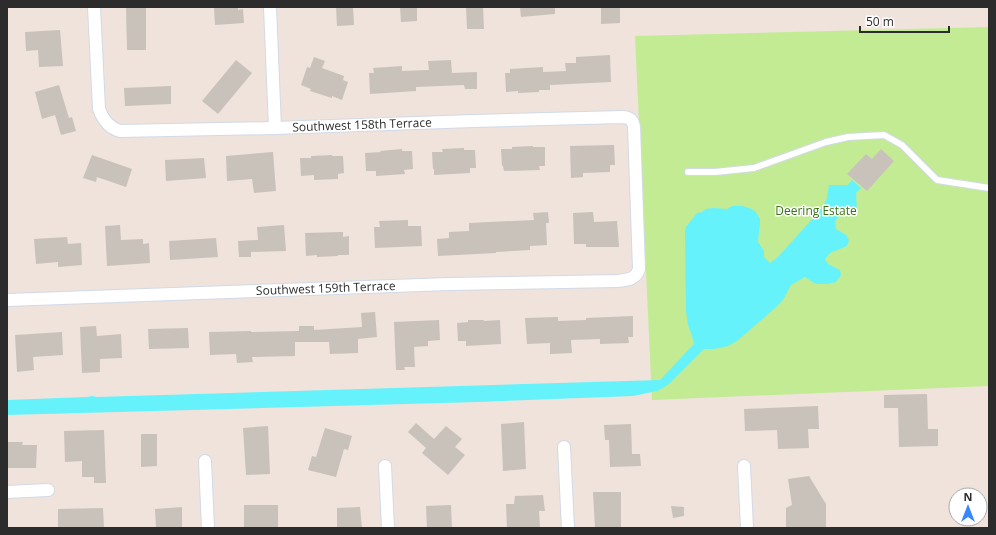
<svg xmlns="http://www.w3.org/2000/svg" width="996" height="535" font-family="'Open Sans',sans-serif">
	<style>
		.green { fill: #c3eb94 }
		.water { fill: #65f2fb }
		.building { fill: #c9c2bb }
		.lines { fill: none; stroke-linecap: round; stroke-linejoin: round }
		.service-casing { stroke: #d1dae6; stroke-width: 8 }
		.minor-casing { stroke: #d1dae6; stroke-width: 14 }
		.service { stroke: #fff; stroke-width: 6 }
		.minor { stroke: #fff; stroke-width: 12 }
		.labels { text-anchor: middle; stroke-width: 3; stroke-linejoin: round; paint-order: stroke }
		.street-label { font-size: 12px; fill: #2c2c2c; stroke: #fff }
		.park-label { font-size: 12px; fill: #3a7113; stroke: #fff }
	</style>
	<rect width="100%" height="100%" fill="#efe3dc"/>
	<!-- green -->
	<path class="green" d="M989,27V386L652,400L635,36Z"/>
	<!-- water -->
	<path class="water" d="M852,180L861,188L856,193L857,212L838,217L835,222L836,229L846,235L849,240L847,246L830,253L825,259L828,264L840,270L841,275L836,282L827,284H816L805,277L791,285L783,300L774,309L737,341L728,346L714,349H704L670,383L663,388L657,391L633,396L478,402L7,415V400L87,397L92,396L97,397L660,380L694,344C693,338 691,333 689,328C687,322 687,317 686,311L685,231L686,227L697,213L702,212L706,209L713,208L727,209L732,206H742L749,208L755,211L760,219V223L758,242L764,251V257L770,263L778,257L823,207L827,198L829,185H848Z"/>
	<!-- building -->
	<path class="building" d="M126,7H146V50H127Z
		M214,7H238V10L243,9L244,23L215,25Z
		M336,7H353L354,25L337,26Z
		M400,7H417V21L401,22Z
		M466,7H483L484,29H467Z
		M520,7H555V14L521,17Z
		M601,7H620V23L601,24Z
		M60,30L63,66L39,67L38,50L26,51L25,32Z
		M610,55L611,82L550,85V90H539V92L518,93V91L506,92L505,73H510V69L543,67V72L566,71L565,63H576V57Z
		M314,57L325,61L322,68L344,76L343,80L348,82L342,100L332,96V98L310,91L311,89L301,85L307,67L310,68Z
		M236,60L252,73L218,114L202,101Z
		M451,60L452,73L477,72V89H465L464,85L416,87V91L370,94L369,73H374L373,68L402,66V71L429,70L428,61Z
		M59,85L69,118L72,117L76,131L61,135L55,115L42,119L35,92Z
		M171,86V104L125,106L124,88Z
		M614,145L615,165H610V172L583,173V177L571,178L570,146Z
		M533,146V147H545V166H539L540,170L504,171L503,166H502L501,149H512V147Z
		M464,148V150H475L476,168H470V173L434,175V169H433L432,152H443L442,149Z
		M402,149V151H412L413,169L404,170L405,174L376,176V171H366L365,153L381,152L380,151Z
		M881,149L894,161L867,191L847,174L866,154L872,159Z
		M273,152L276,191L254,193L252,179L227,181L226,156Z
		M92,155L132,169L126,187L97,177L96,182L83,178Z
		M332,155V156H343L344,173L338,174V179L314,180V175L301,176L300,158H311V156Z
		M204,158L206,178L166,181L165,160Z
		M548,212L549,223H546L547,245L530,246V250L496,252V253L438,256L437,239L449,238V232L469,231V223L534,220L533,213Z
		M593,212L594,222L617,221L619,247H586V244H574L573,213Z
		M408,220V226H421L422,246L375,248L374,227H380L379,221Z
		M120,225L121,240L143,239V244L149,243L150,263L107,266L105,226Z
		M284,225L286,251L251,252V257H239L238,241L258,240L257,227Z
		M343,232V237L349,236V255H338V256L317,257V255L306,256L305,233Z
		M67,237L68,244L81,243L82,265L58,267V262L36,264L34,239Z
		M216,238L218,257L170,260L169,241Z
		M375,312L377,337L358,339V353L330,354L329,342H295V356L252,357L253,362L237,363L236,354L210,355L209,332L251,331V332L299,331V326H314V330L362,327L361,313Z
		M633,316V337H628L629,343L600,344V339L571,340L572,353L550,354V343L527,344L525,318L558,317V321L586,320V318Z
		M439,320L440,340L428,341V346L414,347L415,367H404L405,370H396L394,322Z
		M468,320H484V321L500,320L501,344L466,346V341H458L457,323L468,322Z
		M96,326L97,336L121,334L122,358L100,359V372L82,373L80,327Z
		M188,328L189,348L149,349L148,329Z
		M62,332L63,355L33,357L34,370L17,372L15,335Z
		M927,394L928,429H938V446L899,447L898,408H884V395Z
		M818,406L819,429H808L809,448L778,449L777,430L745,431L744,409Z
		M524,422L526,469L503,471L501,424Z
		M416,423L434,439L446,426L462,439L455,447L465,455L448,475L422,453L426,448L408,432Z
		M631,424L632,454H640L641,466L610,467L609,440H605L604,425Z
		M268,426L270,474L246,475L243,428Z
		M325,428L352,436L348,450L344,449L336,477L308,470L312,456L316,457Z
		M104,430L106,483H94V477H82V461L65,462L64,431Z
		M141,434H157V466L141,467Z
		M7,442H23L22,445H37L36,468H7Z
		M809,476L826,504V528H786V508L792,505L788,479Z
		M593,492H621V528H595Z
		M543,495L545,511H539L540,528H507L506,504H514L515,496Z
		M244,505H278V528H244Z
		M451,505L452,528H427L426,506Z
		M671,506L684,507V516L673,518Z
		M182,507V528H156L155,509Z
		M360,507L362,528H337V508Z
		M103,508L104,528H58V509Z"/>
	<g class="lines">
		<!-- service casing -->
		<g class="service-casing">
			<path id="service" d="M688,172H715L754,168L826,142L848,137L884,135L902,145L937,180L989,188"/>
		</g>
		<!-- minor casing -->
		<g class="minor-casing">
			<g id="minor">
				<path d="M270,7L275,128"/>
				<path id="s1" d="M7,300L449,284L617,281C626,280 636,280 639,269L634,127C633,120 629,117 622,117L473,121L275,128L120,131C109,128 103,120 99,109L94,7"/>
				<path d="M564,447L568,528"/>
				<path d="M205,461L208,528"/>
				<path d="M385,466L388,528"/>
				<path d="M744,466L747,528"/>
				<path d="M7,492L48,490"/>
			</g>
		</g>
		<!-- service -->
		<use href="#service" class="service"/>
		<!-- minor -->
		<use href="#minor" class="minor"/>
	</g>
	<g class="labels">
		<!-- street labels -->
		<g class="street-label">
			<text transform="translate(362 125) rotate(-2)" y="4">Southwest 158th Terrace</text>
			<text dy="4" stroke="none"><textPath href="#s1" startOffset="319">Southwest 159th Terrace</textPath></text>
		</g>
		<!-- park labels -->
		<g class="park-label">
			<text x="816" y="215">Deering Estate</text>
		</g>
	</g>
	<!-- border -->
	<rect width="996" height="535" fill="none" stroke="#2c2c2c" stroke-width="16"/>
	<!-- north arrow -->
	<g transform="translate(968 507)"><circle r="19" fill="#ffffff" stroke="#ababab"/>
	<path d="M0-3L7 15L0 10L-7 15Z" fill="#3987ff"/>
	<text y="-6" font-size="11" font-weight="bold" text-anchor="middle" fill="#2c2c2c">N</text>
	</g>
	<!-- scale -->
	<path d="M860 26v6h89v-6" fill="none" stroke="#2c2c2c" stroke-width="2"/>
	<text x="866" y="26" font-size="12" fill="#2c2c2c" stroke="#ffffff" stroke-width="3" paint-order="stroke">50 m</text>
</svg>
